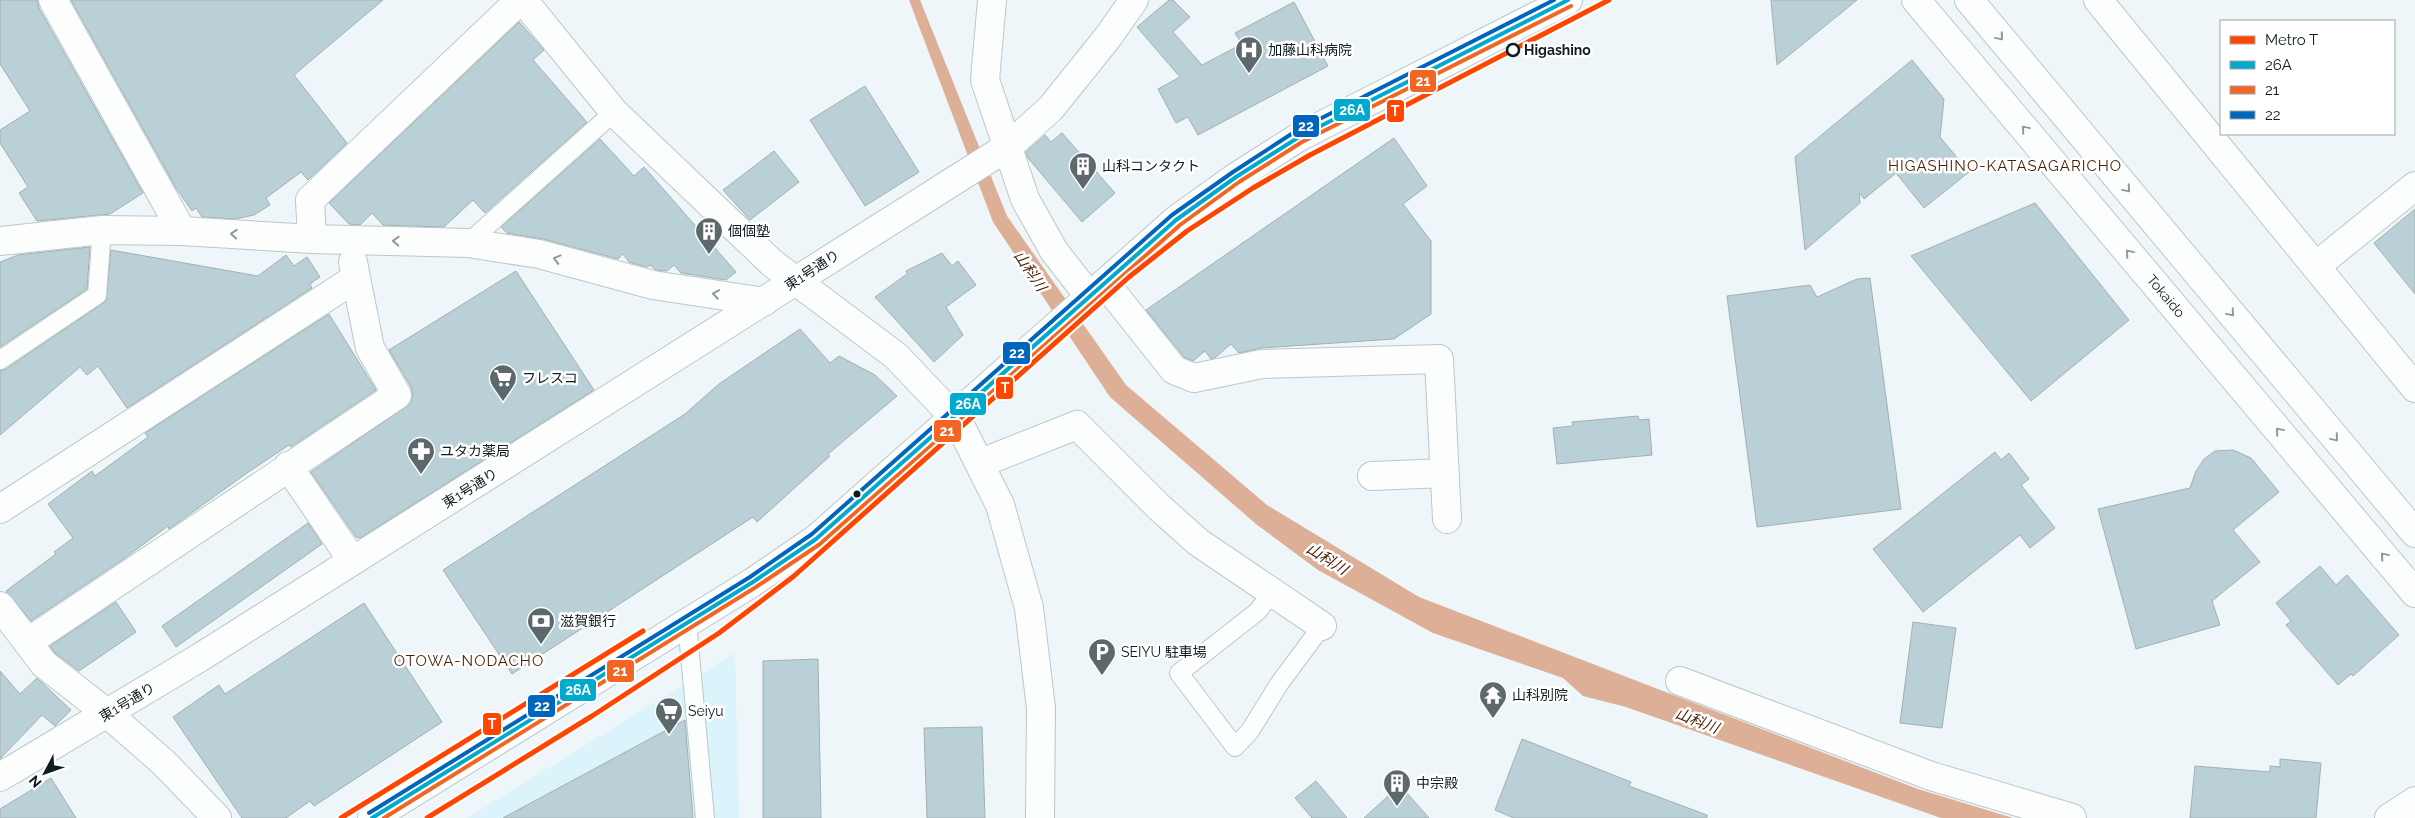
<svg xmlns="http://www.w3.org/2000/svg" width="2415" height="818" font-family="Raleway,'Noto Sans JP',sans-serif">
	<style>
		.built { fill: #dbf4fb }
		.water { fill: #ddaf96 }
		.building { fill: #b9d0d6; stroke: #a4afb2 }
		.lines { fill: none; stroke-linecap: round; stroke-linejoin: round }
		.service-casing { stroke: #bcc7ca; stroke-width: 20 }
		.minor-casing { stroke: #bcc7ca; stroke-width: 30 }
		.tertiary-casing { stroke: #bcc7ca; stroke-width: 30 }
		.secondary-casing { stroke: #bcc7ca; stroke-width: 30 }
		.trunk-casing { stroke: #bcc7ca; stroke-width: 30 }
		.service { stroke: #fcfefe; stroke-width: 18 }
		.minor { stroke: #fcfefe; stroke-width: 28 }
		.tertiary { stroke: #fcfefe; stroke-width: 28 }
		.secondary { stroke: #fcfefe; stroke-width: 28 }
		.trunk { stroke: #fcfefe; stroke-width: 28 }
		.bus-1-casing { stroke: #fff; stroke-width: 8 }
		.bus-2-casing { stroke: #fff; stroke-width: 8 }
		.bus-3-casing { stroke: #fff; stroke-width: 8 }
		.bus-1 { stroke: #00a9ce; stroke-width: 4 }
		.bus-2 { stroke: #f26522; stroke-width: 4 }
		.bus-3 { stroke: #0065bd; stroke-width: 4 }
		.metro-1-casing { stroke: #fff; stroke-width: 9 }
		.metro-1 { stroke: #ff4500; stroke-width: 5 }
		.oneway { stroke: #91989a }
		.stop-dot { fill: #fff; stroke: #0e1c20; stroke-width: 2.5 }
		.bus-dot { fill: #0e1c20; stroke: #fff; stroke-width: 2 }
		.labels { text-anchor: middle; stroke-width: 5; stroke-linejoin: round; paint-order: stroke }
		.poi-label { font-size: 14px; fill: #0e1c20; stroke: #fff; text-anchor: start }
		.stop-label { font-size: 14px; font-weight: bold; fill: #0e1c20; stroke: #fff; text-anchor: start }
		.street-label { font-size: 14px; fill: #0e1c20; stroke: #fff }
		.neighbourhood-label { font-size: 15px; letter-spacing: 1px; fill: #4b1d01; stroke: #fff }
		.water-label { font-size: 15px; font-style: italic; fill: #4d2005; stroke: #fff }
		.line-badge { stroke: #fff; stroke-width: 2 }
		.badge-label { font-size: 14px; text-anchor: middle; font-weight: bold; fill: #fff }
	</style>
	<rect width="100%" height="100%" fill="#eef6f9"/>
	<!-- built -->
	<path class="built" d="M735,653L739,818H467Z"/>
	<!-- water -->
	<path class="water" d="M909,0H920L1007,216L1126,385L1267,505L1419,597L1918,789L2013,818H1941L1626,707L1583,696L1563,678L1433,633L1318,570L1256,524L1110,397L993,222Z"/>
	<!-- building -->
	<path class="building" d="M0,0H37L39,8L143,193L110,214L37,221L19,193L28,187L0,143V130L30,111L0,64Z
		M71,0H383L294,75L347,143L308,180L301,172L266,198L270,205L254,215L235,219L202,217L196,208L192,211L176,188Z
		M1169,0H1173L1190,17L1173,32L1202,65L1242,44L1235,33L1294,2L1328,66L1198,135L1188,117L1176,123L1158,89L1180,77L1137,27Z
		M1771,0H1857L1777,65Z
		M519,22L544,50L533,60L586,121V123L485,213L473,200L444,227L383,225L372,213L360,225L349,224L329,203Z
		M1912,60L1944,99L1940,137L1969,172L1924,208L1896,173L1864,199L1859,193L1860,203L1805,250L1795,157Z
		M865,86L919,172L865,206L810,120Z
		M1062,133L1115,193L1082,222L1028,158L1026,152L1045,135L1051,142Z
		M1394,138L1427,186L1403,204L1431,241V314L1394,339L1261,348L1239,353L1231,344L1216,357L1211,359L1205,351L1193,361L1184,357L1146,310Z
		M600,139L634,176L644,167L736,272L726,280L681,273L674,265L667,271L656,270L650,265L647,267L629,262L623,254L618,259L543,239L507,233L501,227Z
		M774,151L799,182L750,220L723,190Z
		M2035,203L2129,320L2031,401L1911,256Z
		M2415,209V294L2374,243Z
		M90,247L87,289L0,347V262L18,255Z
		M111,250L258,276L286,255L294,266L307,257L320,277L310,284L312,288L127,408L98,366L87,375L80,367L0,435V371L6,369L106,301Z
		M942,253L952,266L958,261L976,285L946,307L963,335L934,362L875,297L907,274L906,271Z
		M516,271L594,390L360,538L356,537L311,472L411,403L413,395L411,387L389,350Z
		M1870,278L1901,509L1757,527L1727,296L1810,285L1817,297L1857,279Z
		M329,314L376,390L291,447L289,445L247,473L183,519L169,529L168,526L125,558L31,621L6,591L56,554L54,552L73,538L48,504L92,471L95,476L148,437L145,433Z
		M800,329L830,363L839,356L875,375L897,396L828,454L830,456L757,522L753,517L512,674L443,570L685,414L719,384Z
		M1638,416L1639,420L1649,419L1652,455L1557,464L1553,428L1573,426L1572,422Z
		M2233,450L2251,458L2279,492L2233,530L2260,562L2212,601L2220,625L2136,649L2098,509L2190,488L2196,471L2204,459L2215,451Z
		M1995,452L2001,460L2009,453L2029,479L2021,485L2055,528L2030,548L2020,535L1923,612L1873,549Z
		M308,523L322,544L176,647L162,626Z
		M2320,566L2336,585L2347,575L2399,635L2353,676L2351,674L2338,685L2286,625L2291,621L2276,603Z
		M116,602L136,632L79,671L55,653L50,646Z
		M364,603L442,722L314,806L310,801L286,818H242L173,717L219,685L225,694Z
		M1913,622L1956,628L1942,728L1900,723Z
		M818,659L821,818H763V661Z
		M0,671L20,694L37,678L71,710L55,726L42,715L0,759Z
		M685,720L693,818H503Z
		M982,727L985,818H927L924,728Z
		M1522,739L1631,782L1629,786L1707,815V818H1514L1495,810Z
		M2280,759L2321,763L2316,818H2190L2195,766L2270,772V766L2280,767Z
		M51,778L76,818H0V809Z
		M1316,781L1347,818H1312L1295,798Z
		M1400,785L1429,818H1364Z"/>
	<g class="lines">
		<!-- service casing -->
		<g class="service-casing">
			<path id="service" d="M468,243L614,112
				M0,360L97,295L102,230
				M1272,592L1258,611L1179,673L1235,747L1250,731L1279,684L1322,626
				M687,622L705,818"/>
		</g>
		<!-- minor casing -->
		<g class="minor-casing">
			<path id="minor" d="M53,0L182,231
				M523,0L614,112L772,263L896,356L954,417L963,431L1000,505L1029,608L1041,708L1040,818
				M992,0L985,80L1025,199L1054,251L1089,296
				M2098,0L2415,388
				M312,239L310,200L520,0
				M0,241L102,230L182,231L312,239L468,243L539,254L653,285L764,302
				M2316,266L2415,186
				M1105,283L1174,370L1194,378L1262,364L1439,359L1447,519
				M981,463L1077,425L1160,508L1198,542L1322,626
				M288,466L352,560
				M1372,476L1444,473
				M0,509L356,278L353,262
				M0,606L44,664L108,714L164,763L217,818
				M28,642L397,395L370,348L356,278
				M1680,681L1931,776L2072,818
				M0,777L199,658L1009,146L1051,108L1108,37L1134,0"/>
		</g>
		<!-- tertiary casing -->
		<g class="tertiary-casing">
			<path id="tertiary" d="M372,818L753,582L816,539L1176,220L1236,177L1299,137L1568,0"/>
		</g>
		<!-- secondary casing -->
		<g class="secondary-casing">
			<path id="secondary" d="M2389,818L2415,801"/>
		</g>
		<!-- trunk casing -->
		<g class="trunk-casing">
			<path id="trunk" d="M1916,0L2415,593
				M1969,0L2415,533"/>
		</g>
		<!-- service -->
		<use href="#service" class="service"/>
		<!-- minor -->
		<use href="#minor" class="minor"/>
		<!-- tertiary -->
		<use href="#tertiary" class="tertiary"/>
		<!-- secondary -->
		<use href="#secondary" class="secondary"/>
		<!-- trunk -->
		<use href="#trunk" class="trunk"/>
		<!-- bus-1 casing -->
		<g class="bus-1-casing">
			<path id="bus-1" d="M372,818L753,582L816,539L1176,220L1236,177L1299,137L1568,0"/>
		</g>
		<!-- bus-2 casing -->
		<g class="bus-2-casing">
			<path id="bus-2" d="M384,818L756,587L820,544L1180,225L1239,182L1302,142L1571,6"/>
		</g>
		<!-- bus-3 casing -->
		<g class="bus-3-casing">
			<path id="bus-3" d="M369,813L750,577L812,534L1172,215L1233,172L1296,131L1554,0"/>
		</g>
		<!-- bus-1 -->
		<use href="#bus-1" class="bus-1"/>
		<!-- bus-2 -->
		<use href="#bus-2" class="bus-2"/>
		<!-- bus-3 -->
		<use href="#bus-3" class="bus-3"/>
		<!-- metro-1 casing -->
		<g class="metro-1-casing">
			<path id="metro-1" d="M341,818L643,631
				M427,818L592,716L719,633L794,576L1129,277L1187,231L1253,188L1310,155L1609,0"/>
		</g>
		<!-- metro-1 -->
		<use href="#metro-1" class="metro-1"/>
	</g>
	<!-- one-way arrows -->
	<defs><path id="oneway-chevron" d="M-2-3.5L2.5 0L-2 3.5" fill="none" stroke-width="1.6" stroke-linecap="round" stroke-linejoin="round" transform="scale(1.25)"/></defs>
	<g class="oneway">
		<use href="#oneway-chevron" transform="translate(2000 37) rotate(50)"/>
		<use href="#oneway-chevron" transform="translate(2025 129) rotate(-130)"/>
		<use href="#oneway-chevron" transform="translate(2127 189) rotate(50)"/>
		<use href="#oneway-chevron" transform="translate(234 234) rotate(-176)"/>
		<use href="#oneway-chevron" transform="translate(396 241) rotate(-178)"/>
		<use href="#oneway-chevron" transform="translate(2129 253) rotate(-130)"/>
		<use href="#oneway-chevron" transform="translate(557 259) rotate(-165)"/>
		<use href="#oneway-chevron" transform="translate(716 294) rotate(-171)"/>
		<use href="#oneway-chevron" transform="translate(2231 313) rotate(50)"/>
		<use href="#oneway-chevron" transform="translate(2279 431) rotate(-130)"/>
		<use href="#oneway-chevron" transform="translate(2335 438) rotate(50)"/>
		<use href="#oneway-chevron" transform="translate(2384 556) rotate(-130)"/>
	</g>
	<!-- icons -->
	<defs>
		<g id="hospital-pin" transform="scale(1.4375)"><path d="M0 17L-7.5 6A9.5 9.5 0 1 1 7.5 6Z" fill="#5c686c" stroke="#fff"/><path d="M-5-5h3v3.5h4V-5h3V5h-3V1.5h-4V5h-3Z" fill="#fff"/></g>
		<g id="building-pin" transform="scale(1.4375)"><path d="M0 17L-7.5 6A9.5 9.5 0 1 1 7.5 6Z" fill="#5c686c" stroke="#fff"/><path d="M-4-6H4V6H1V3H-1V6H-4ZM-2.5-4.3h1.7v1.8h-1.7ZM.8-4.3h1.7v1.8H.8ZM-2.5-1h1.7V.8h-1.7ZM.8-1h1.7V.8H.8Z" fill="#fff"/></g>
		<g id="supermarket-pin" transform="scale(1.4375)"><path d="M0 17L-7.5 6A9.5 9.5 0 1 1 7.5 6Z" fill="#5c686c" stroke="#fff"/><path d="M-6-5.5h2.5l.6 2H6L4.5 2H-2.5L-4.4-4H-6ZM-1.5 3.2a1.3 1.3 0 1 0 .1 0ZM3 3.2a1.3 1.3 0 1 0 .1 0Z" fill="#fff"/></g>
		<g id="pharmacy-pin" transform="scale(1.4375)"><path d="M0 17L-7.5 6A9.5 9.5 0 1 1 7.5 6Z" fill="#5c686c" stroke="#fff"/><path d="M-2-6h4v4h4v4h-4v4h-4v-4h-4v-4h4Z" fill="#fff"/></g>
		<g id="bank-pin" transform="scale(1.4375)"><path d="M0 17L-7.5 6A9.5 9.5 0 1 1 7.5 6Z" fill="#5c686c" stroke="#fff"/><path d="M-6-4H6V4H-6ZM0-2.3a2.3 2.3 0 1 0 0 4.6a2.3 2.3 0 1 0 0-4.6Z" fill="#fff"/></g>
		<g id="parking-pin" transform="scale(1.4375)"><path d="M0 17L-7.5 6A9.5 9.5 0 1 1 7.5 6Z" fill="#5c686c" stroke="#fff"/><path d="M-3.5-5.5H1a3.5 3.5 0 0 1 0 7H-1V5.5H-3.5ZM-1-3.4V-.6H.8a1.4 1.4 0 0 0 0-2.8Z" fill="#fff"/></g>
		<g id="temple-pin" transform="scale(1.4375)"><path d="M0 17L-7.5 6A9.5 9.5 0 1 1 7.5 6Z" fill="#5c686c" stroke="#fff"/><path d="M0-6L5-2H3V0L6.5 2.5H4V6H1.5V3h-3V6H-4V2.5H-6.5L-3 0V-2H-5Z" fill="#fff"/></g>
	</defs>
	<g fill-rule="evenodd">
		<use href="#hospital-pin" x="1249" y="50"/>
		<use href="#building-pin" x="1083" y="166"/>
		<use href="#building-pin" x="709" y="231"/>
		<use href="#supermarket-pin" x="503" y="378"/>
		<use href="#pharmacy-pin" x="421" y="451"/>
		<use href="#bank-pin" x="541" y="621"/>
		<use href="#parking-pin" x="1102" y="652"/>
		<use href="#temple-pin" x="1493" y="695"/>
		<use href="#supermarket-pin" x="669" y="711"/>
		<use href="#building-pin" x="1397" y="783"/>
	</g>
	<!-- markers -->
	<circle class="stop-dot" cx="1513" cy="50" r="6"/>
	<circle class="bus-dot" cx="857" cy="494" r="4.5"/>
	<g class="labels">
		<!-- poi labels -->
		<g class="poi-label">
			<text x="1268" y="55">加藤山科病院</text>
			<text x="1102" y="171">山科コンタクト</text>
			<text x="728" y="236">個個塾</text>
			<text x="522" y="383">フレスコ</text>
			<text x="440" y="456">ユタカ薬局</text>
			<text x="560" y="626">滋賀銀行</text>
			<text x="1121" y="657">SEIYU 駐車場</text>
			<text x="1512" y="700">山科別院</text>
			<text x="688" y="716">Seiyu</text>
			<text x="1416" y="788">中宗殿</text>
		</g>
		<!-- stop labels -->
		<g class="stop-label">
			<text x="1524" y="55">Higashino</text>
		</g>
		<!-- street labels -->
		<g class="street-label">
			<text transform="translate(812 270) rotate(-33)" y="5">東1号通り</text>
			<text transform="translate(2166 296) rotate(50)" y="5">Tokaido</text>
			<text transform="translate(470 488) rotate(-32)" y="5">東1号通り</text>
			<text transform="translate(127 702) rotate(-31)" y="5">東1号通り</text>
		</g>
		<!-- neighbourhood labels -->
		<g class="neighbourhood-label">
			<text x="2005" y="171">HIGASHINO-KATASAGARICHO</text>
			<text x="469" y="666">OTOWA-NODACHO</text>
		</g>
		<!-- water labels -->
		<g class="water-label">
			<text transform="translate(1030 271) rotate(56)" y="5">山科川</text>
			<text transform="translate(1327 559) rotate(32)" y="5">山科川</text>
			<text transform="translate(1697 721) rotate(21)" y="5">山科川</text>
		</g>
	</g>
	<g class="line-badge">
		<rect x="1409" y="69" width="28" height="24" rx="5" fill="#f26522"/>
		<rect x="1333" y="98" width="38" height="24" rx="5" fill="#00a9ce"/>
		<rect x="1386" y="99" width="19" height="24" rx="5" fill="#ff4500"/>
		<rect x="1292" y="114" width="28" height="24" rx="5" fill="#0065bd"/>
		<rect x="1002" y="341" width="29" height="24" rx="5" fill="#0065bd"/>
		<rect x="995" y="376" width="19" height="24" rx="5" fill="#ff4500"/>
		<rect x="949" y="392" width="38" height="24" rx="5" fill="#00a9ce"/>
		<rect x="933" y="419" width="29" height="24" rx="5" fill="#f26522"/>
		<rect x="606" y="659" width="29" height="24" rx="5" fill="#f26522"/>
		<rect x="559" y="678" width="38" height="24" rx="5" fill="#00a9ce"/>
		<rect x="527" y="694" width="29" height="24" rx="5" fill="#0065bd"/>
		<rect x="482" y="712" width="20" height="24" rx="5" fill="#ff4500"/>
	</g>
	<g class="badge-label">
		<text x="1423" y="86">21</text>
		<text x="1352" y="115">26A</text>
		<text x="1395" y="116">T</text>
		<text x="1306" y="131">22</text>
		<text x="1017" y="358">22</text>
		<text x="1005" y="393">T</text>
		<text x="968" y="409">26A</text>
		<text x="947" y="436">21</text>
		<text x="620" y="676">21</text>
		<text x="578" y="695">26A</text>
		<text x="542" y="711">22</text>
		<text x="492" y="729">T</text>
	</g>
	<!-- legend -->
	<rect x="2220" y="20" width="175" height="115" fill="#ffffff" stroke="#9fa4a6"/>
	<rect x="2230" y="36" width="25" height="8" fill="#ff4500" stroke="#9fa4a6"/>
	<text x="2265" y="45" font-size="15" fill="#0e1c20">Metro T</text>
	<rect x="2230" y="61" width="25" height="8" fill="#00a9ce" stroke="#9fa4a6"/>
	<text x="2265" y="70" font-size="15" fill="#0e1c20">26A</text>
	<rect x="2230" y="86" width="25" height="8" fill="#f26522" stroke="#9fa4a6"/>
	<text x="2265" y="95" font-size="15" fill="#0e1c20">21</text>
	<rect x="2230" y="111" width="25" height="8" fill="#0065bd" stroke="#9fa4a6"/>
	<text x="2265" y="120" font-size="15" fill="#0e1c20">22</text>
	<!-- north arrow -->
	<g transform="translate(45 773) rotate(229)" stroke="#ffffff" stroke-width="4" paint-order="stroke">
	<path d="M0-4L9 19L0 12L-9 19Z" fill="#0e1c20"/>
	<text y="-8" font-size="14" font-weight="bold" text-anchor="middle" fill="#0e1c20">N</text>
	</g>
</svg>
